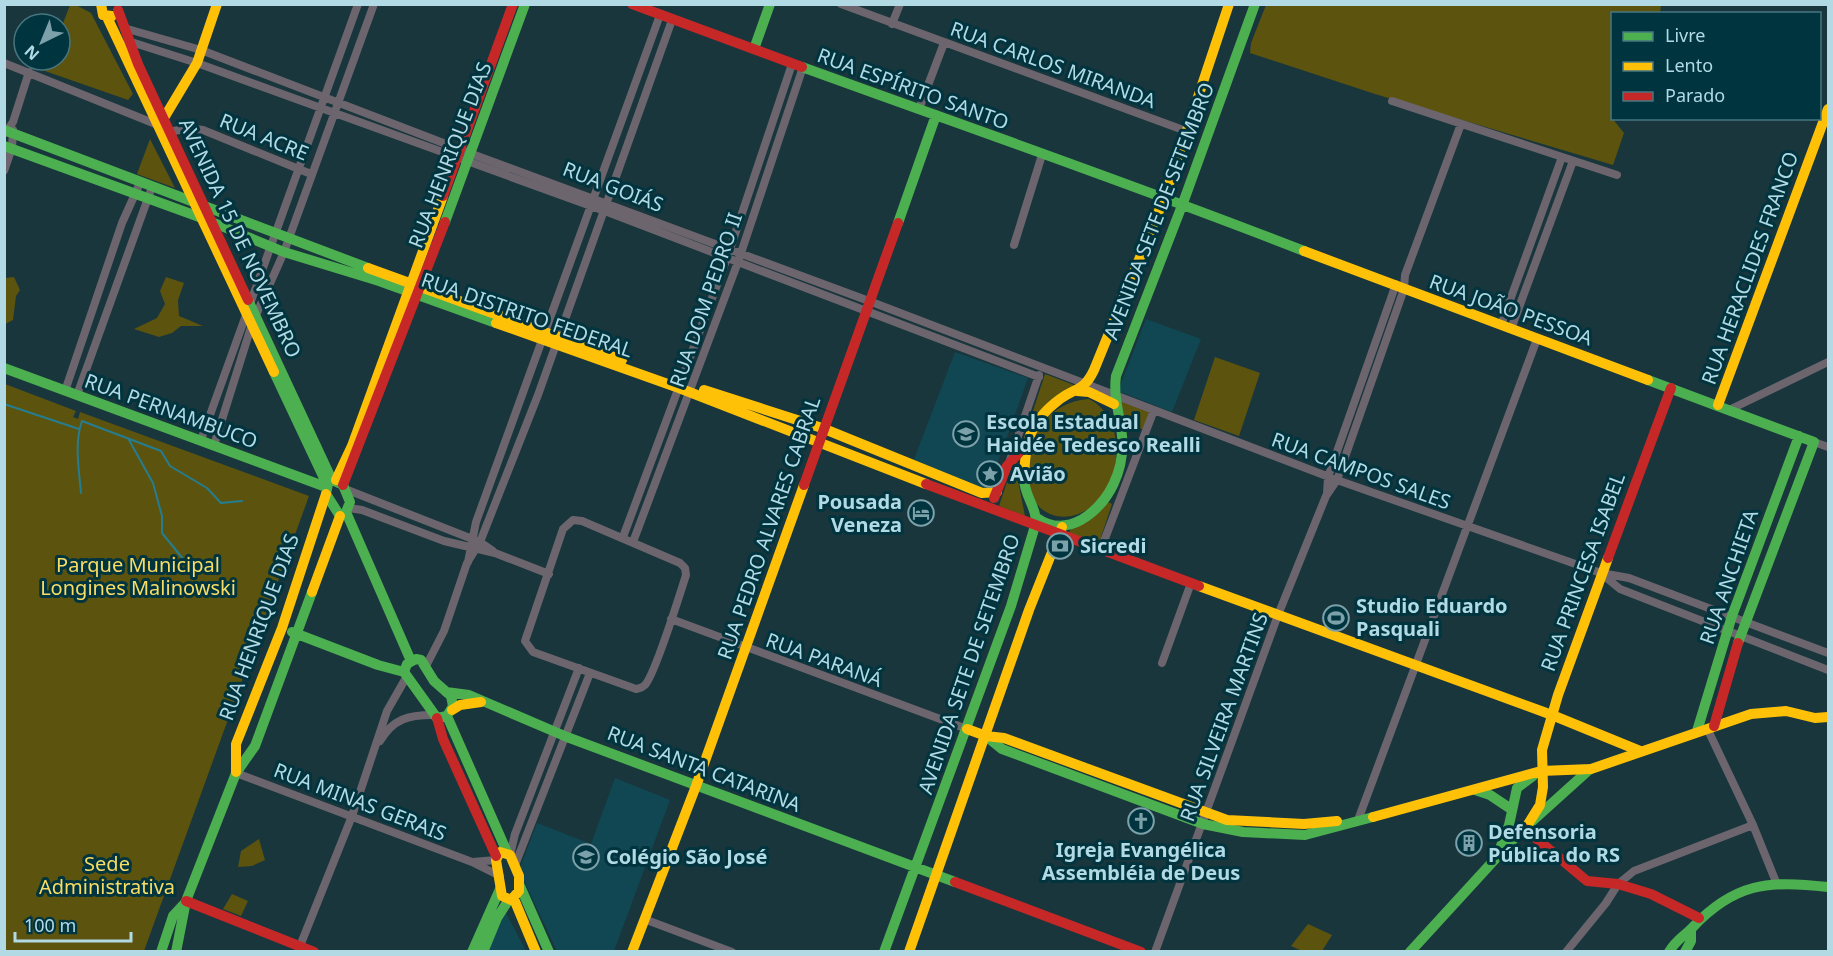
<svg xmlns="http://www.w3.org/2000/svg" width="1833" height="956" font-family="'Noto Sans',sans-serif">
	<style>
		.built { fill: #104753 }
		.green { fill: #5c530e }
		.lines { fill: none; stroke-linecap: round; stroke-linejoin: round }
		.stream { stroke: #257d91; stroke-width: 2 }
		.street { stroke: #6c656e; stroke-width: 8 }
		.fast { stroke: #4caf50; stroke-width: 10 }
		.slow { stroke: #ffc107; stroke-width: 10 }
		.jam { stroke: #c62828; stroke-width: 10 }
		.labels { text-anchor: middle; stroke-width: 6; stroke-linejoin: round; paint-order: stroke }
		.street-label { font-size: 20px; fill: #b1dae5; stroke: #00343f }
		.poi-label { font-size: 20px; font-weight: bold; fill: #b1dae5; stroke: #00343f; text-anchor: start }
		.park-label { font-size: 20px; fill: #f9dc63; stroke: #00343f }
	</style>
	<rect width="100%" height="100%" fill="#19363c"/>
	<!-- built -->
	<path class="built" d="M1146,319L1201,339L1172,412L1118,391Z
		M955,352L1028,378L987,493L913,462Z
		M615,778L670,800L614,951H557L519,870L537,823L591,844Z
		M500,913H506L526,951L486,952Z"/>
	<!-- green -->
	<path class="green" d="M70,5H76L91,13L133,94L128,100L45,71L49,60H60V31Z
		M1266,5H1661L1660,13L1612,14V118L1624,133L1613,165L1375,94L1250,53L1251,43Z
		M150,139L175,188L137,174Z
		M14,277L20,290L16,296L13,320L5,324V278Z
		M166,277L184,283L178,300L179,316L203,326H181L172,333L159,337L134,329L157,318L165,304L160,291Z
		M1215,357L1260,373L1239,436L1194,420Z
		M1045,374L1074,385C1070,392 1041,409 1031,417Z
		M5,384L76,411L73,417L78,419L80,412L309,496L144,951H5Z
		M1089,399C1125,417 1124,476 1096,503C1069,528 1031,518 1027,479C1023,439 1047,402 1089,399Z
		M1121,399L1150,411L1144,430L1126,422L1119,407Z
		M1014,461L1025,516L999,506Z
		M1108,502L1112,504L1098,546L1069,535L1070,530Z
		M259,839L265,860L252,866L238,867L241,851Z
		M232,894L248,901L241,916L223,909Z
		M1308,924L1332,935L1322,951H1302L1291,946Z"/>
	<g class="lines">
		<!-- stream -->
		<path class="stream" d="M4,404L79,429
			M129,440L153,483L162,516V533L184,560L197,571
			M81,493C79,470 74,443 82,421L161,451L170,466L207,488L221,503L242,501"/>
		<!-- street -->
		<path class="street" d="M841,4L1186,131
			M892,24L900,4
			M124,28L201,50L472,154L869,301L1337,480L1601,573L1629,578L1828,653
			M128,41L197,63L602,210L1039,377
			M4,63L158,125
			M1392,101L1617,175
			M919,109L944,43
			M170,132L187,128L203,130L311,174
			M5,133L13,122L29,72
			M4,171L12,148L13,130
			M1014,245L1042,155
			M1501,325L1562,157
			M1511,329L1573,161
			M65,391L122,223L140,183
			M77,395L152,187
			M1729,410L1828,362
			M201,440C252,295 306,150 358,4
			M1814,442L1828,447
			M214,445L252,324L284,252L374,4
			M1010,460L1039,375
			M345,489L480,542L493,551
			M1327,494L1328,477L1396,284
			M349,508L362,510L444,541L495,553L549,574
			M573,520L582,521L680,563L685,568L686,575C680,594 655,674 645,685C642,688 640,688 636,689L533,652L525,641L563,529Z
			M623,537L727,258L792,64
			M633,542L738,262L803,67
			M1101,549L1154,410
			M468,562L476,522L660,15
			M1602,574L1620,589L1828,670
			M671,619L967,729
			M1162,663L1191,583
			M426,666L444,631L467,563L480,542L538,395L672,20
			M1707,728L1753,825L1776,882
			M380,741C393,719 408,715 433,715
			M236,773L472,862L500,876
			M1358,820L1537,339
			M510,855L515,834L579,668
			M473,862L496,860
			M515,865L590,673
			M644,919L732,952
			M300,946L352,816L387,711L407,676
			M1155,952L1278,615L1326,496L1337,480L1404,289L1405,275L1461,124
			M1566,952L1606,903L1618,884L1634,871L1753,825"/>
		<!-- fast -->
		<path class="fast" d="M754,49L770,4
			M802,67C970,128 1138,186 1304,251
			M4,130L368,268
			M4,146L202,218L284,252L379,281L496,323
			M445,222L525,4
			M898,223L936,115
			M248,300L332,480
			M4,368L326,487
			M274,372L324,478
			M1648,380L1814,442L1738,643
			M332,480L343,485L350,502L346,512L340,516L326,494L328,484Z
			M346,512L411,661
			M1037,518C1051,528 1066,528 1081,520C1110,503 1125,469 1122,436C1120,415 1113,397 1116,376L1183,203L1255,4
			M292,632L378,665L404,672
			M416,659L421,660L434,681L451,696L453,706L447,716L437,718L404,672L407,664Z
			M446,692L469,695L567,737L955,882
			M447,716L507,852
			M1697,731L1732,616L1799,436
			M986,736L1002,749L1203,824L1243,832L1305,835L1373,817
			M1475,790L1490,795L1511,809
			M1499,851L1509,825L1517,788L1533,776
			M520,886L549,952
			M161,952L173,916L186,902
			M176,952L186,901L236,773L255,746L312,592
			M472,952L500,889
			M483,952L497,918L508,901
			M884,952L1011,606L1035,526C1039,510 1024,496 1024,479
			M1410,952L1519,833L1590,769
			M1669,952C1675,941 1683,937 1692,928C1734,883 1768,880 1828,887
			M1685,952L1691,941V929"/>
		<!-- slow -->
		<path class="slow" d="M101,4L103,15L112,16
			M107,17L274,372
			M161,123L197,63L217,4
			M1304,251L1648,380
			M368,268L622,360
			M496,323L679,388L926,484
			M704,390L822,428L982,493L997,492
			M1077,391L1089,392L1114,404
			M1718,405L1828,109
			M1024,479C1025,442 1029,422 1060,399C1077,387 1084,391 1094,370L1165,196L1229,4
			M336,480L352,446L443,196
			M1199,586L1552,715L1640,751
			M312,592L340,516
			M452,710L460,705L481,702
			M967,729L986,736L1004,738L1227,820L1304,824L1337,821
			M236,772V744L282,628L326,494
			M1373,817L1541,771L1591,769L1751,714L1786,711L1815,718L1828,717
			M1525,829L1540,805L1543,787L1542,750L1558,695L1608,558
			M500,852L510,855L519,876V891L511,900L502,896L496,860Z
			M514,899L536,952
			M632,952L696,786L804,485
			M909,952L1029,610L1062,527"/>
		<!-- jam -->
		<path class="jam" d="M632,4L802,67
			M118,10L138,64L248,300
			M443,196L513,4
			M926,484L1199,586
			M343,485L445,222
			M804,485L898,223
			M994,498L1007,466L1025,446
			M1608,558L1671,388
			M437,718L443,739L496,856
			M1714,726L1738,643
			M1525,829L1587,881L1618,884L1651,894L1699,918
			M955,882L1141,952
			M186,901L314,952"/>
	</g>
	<!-- icons -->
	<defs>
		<g id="university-ring" transform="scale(1.35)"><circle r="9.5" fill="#00343f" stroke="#7ca1aa" stroke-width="1.5"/><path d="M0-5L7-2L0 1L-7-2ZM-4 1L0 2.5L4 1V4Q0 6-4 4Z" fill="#7ca1aa"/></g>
		<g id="sight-ring" transform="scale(1.35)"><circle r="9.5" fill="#00343f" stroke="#7ca1aa" stroke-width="1.5"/><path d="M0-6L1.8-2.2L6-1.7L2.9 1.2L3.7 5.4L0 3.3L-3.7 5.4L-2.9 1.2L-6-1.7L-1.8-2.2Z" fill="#7ca1aa"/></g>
		<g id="hotel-ring" transform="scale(1.35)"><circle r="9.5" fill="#00343f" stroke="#7ca1aa" stroke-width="1.5"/><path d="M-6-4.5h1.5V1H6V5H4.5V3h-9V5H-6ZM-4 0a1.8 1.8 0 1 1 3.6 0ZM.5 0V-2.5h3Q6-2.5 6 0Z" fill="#7ca1aa"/></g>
		<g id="bank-ring" transform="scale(1.35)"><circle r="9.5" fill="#00343f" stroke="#7ca1aa" stroke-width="1.5"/><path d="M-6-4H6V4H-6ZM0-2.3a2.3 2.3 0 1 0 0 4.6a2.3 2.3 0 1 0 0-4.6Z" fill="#7ca1aa"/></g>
		<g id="stadium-ring" transform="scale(1.35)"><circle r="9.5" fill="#00343f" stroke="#7ca1aa" stroke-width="1.5"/><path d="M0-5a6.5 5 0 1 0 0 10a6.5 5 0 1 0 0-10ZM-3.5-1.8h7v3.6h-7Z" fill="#7ca1aa"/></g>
		<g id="church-ring" transform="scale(1.35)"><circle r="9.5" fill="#00343f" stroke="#7ca1aa" stroke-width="1.5"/><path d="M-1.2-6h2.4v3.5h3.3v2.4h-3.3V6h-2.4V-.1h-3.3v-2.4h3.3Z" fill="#7ca1aa"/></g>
		<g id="building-ring" transform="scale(1.35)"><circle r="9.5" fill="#00343f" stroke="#7ca1aa" stroke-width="1.5"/><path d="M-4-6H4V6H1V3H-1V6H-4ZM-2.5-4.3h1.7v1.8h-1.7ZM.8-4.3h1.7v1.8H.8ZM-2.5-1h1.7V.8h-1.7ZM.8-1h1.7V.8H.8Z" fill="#7ca1aa"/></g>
		<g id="school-ring" transform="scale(1.35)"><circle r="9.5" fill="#00343f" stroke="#7ca1aa" stroke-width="1.5"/><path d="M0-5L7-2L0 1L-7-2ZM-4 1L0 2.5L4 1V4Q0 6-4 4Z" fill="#7ca1aa"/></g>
	</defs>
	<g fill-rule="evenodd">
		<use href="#university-ring" x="966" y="434"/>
		<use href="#sight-ring" x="990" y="474"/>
		<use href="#hotel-ring" x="921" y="513"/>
		<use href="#bank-ring" x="1060" y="546"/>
		<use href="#stadium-ring" x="1336" y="618"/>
		<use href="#church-ring" x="1141" y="821"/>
		<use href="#building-ring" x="1469" y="843"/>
		<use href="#school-ring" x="586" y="857"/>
	</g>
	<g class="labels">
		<!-- street labels -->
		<g class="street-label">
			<text transform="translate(1053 65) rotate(20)" y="7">RUA CARLOS MIRANDA</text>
			<text transform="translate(913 89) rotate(20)" y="7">RUA ESPÍRITO SANTO</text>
			<text transform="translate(264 137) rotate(22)" y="7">RUA ACRE</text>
			<text transform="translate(450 155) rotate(-69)" y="7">RUA HENRIQUE DIAS</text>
			<text transform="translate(613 187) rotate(21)" y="7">RUA GOIÁS</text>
			<text transform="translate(1159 211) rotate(-69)" y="7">AVENIDA SETE DE SETEMBRO</text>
			<text transform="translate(240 238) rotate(65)" y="7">AVENIDA 15 DE NOVEMBRO</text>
			<text transform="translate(1750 268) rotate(-70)" y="7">RUA HERACLIDES FRANCO</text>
			<text transform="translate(706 300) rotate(-71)" y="7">RUA DOM PEDRO II</text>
			<text transform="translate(1511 310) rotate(20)" y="7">RUA JOÃO PESSOA</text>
			<text transform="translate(527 315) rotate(19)" y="7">RUA DISTRITO FEDERAL</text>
			<text transform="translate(171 411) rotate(20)" y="7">RUA PERNAMBUCO</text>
			<text transform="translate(1361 471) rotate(20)" y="7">RUA CAMPOS SALES</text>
			<text transform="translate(769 528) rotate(-71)" y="7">RUA PEDRO ALVARES CABRAL</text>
			<text transform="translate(1583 572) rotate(-70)" y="7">RUA PRINCESA ISABEL</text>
			<text transform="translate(1729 577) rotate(-71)" y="7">RUA ANCHIETA</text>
			<text transform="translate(259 627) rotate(-70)" y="7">RUA HENRIQUE DIAS</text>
			<text transform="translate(824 660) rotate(20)" y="7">RUA PARANÁ</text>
			<text transform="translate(969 664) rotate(-71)" y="7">AVENIDA SETE DE SETEMBRO</text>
			<text transform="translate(1224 717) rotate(-70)" y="7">RUA SILVEIRA MARTINS</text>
			<text transform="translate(704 769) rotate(21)" y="7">RUA SANTA CATARINA</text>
			<text transform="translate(360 802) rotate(21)" y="7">RUA MINAS GERAIS</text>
		</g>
		<!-- poi labels -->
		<g class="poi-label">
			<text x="986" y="429">Escola Estadual<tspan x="986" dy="23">Haidée Tedesco Realli</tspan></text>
			<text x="1010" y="481">Avião</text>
			<text x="902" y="509" text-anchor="end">Pousada<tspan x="902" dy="23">Veneza</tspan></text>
			<text x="1080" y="553">Sicredi</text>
			<text x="1356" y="613">Studio Eduardo<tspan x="1356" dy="23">Pasquali</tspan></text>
			<text x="1488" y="839">Defensoria<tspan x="1488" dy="23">Pública do RS</tspan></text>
			<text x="1141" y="857" text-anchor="middle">Igreja Evangélica<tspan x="1141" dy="23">Assembléia de Deus</tspan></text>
			<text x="606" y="864">Colégio São José</text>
		</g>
		<!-- park labels -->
		<g class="park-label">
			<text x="138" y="572">Parque Municipal<tspan x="138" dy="23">Longines Malinowski</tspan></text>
			<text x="107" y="871">Sede<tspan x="107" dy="23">Administrativa</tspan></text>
		</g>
	</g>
	<!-- border -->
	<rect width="1833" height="956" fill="none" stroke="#b1dae5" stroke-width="12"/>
	<!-- legend -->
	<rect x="1611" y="12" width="210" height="108" fill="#00343f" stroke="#477681" stroke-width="1.5"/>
	<rect x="1623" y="32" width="30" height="9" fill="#4caf50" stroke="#477681" stroke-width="1.5"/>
	<text x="1665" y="42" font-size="18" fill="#b1dae5">Livre</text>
	<rect x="1623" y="62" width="30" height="9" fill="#ffc107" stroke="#477681" stroke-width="1.5"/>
	<text x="1665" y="72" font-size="18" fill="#b1dae5">Lento</text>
	<rect x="1623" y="92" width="30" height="9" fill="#c62828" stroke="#477681" stroke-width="1.5"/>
	<text x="1665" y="102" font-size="18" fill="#b1dae5">Parado</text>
	<!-- north arrow -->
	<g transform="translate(42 42) rotate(223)"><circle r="28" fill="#00343f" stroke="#477681" stroke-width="1.5"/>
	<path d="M0-4.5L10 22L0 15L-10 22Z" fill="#7ca1aa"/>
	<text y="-9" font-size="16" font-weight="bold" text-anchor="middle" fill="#b1dae5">N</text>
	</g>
	<!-- scale -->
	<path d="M15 932v9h116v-9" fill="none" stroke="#b1dae5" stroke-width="3"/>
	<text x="24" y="932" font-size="18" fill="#b1dae5" stroke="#00343f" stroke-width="4.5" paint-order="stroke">100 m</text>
</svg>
